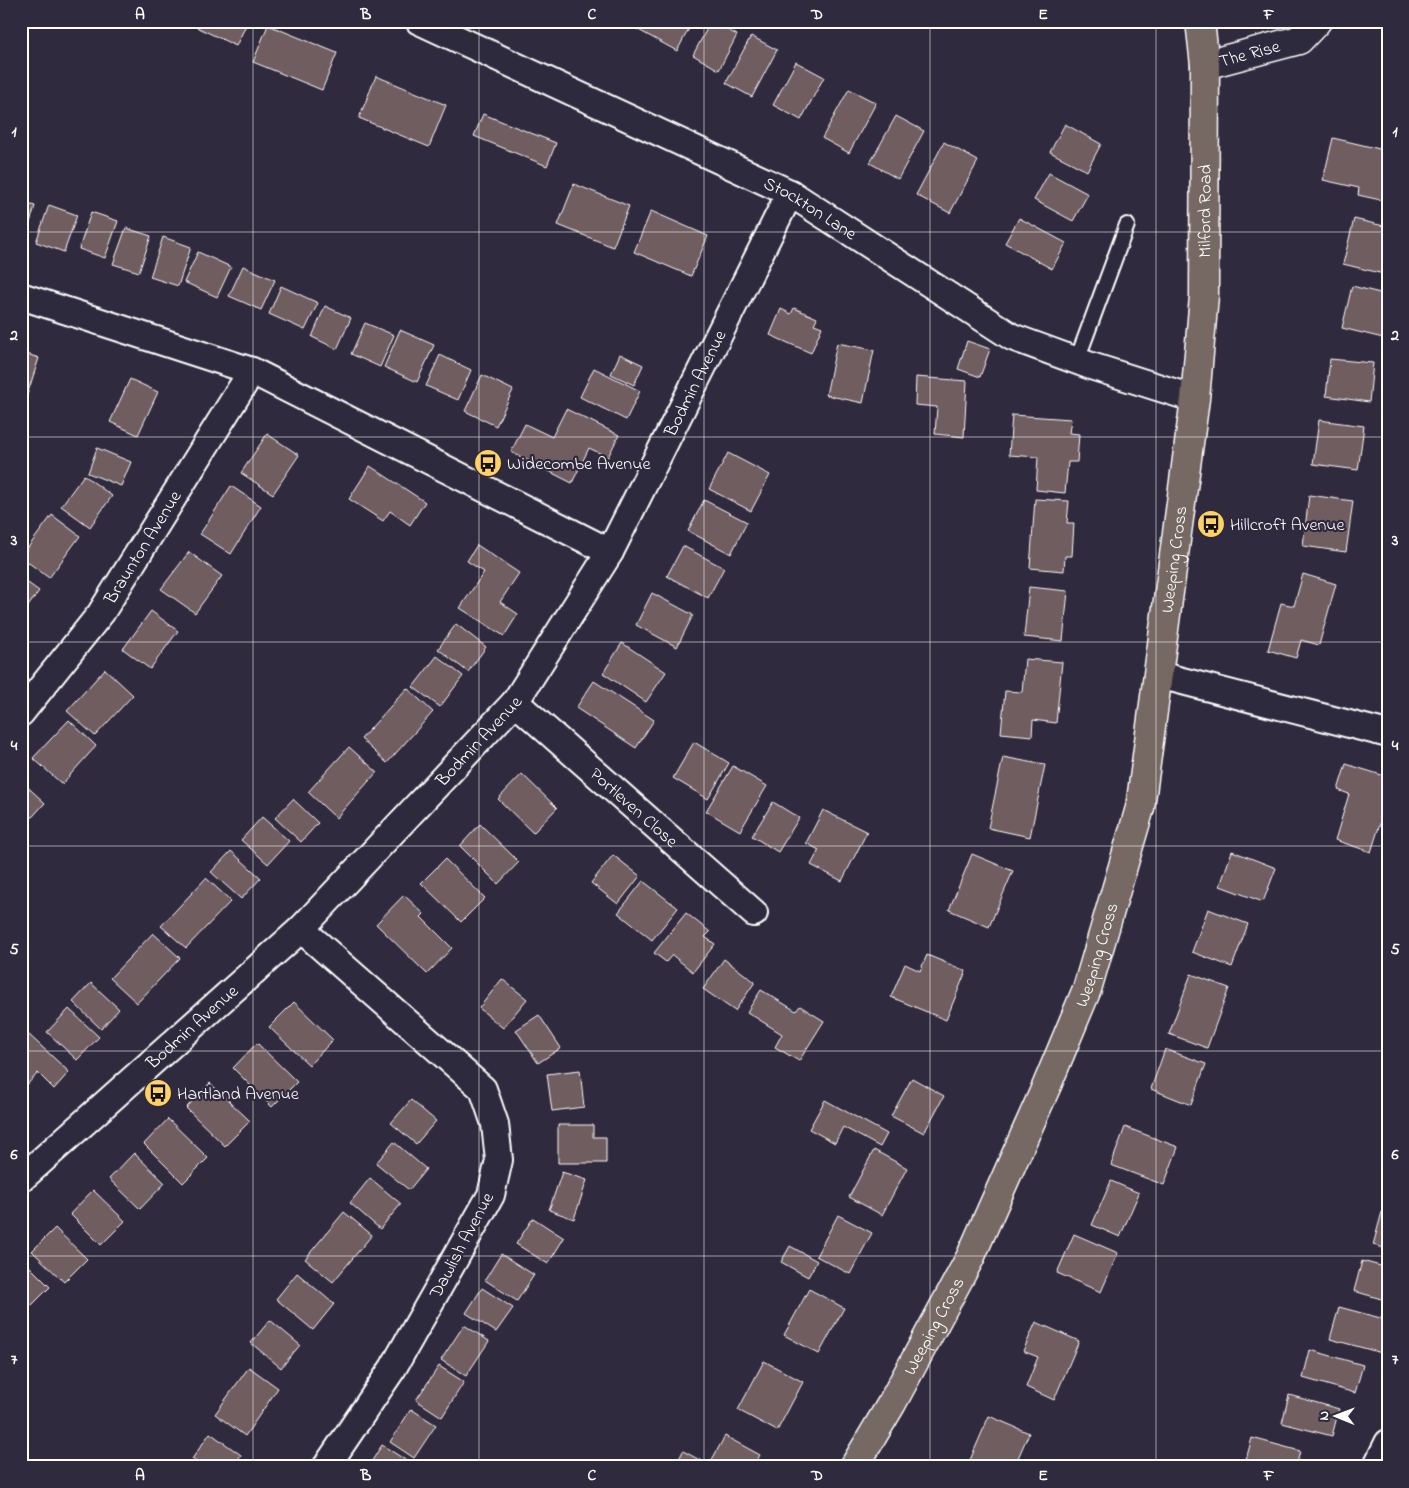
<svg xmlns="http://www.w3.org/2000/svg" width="1409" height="1488" font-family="'Indie Flower',sans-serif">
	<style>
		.building { fill: #705d5e; stroke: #fff }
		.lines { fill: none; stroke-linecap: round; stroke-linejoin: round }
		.lane-casing { stroke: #fff; stroke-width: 18 }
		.street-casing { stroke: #fff; stroke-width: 30 }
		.secondary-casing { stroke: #fff; stroke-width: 31 }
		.highway-casing { stroke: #fff; stroke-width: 31 }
		.lane { stroke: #2f2a3d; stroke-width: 14 }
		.street { stroke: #2f2a3d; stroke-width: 26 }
		.secondary { stroke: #2f2a3d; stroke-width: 28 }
		.highway { stroke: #766964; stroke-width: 28 }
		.grid { fill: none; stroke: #fff; stroke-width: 1; stroke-opacity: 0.55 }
		.labels { text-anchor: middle; stroke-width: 4.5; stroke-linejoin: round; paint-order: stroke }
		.street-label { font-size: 18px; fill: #fff; stroke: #2f2a3d }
		.poi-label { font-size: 18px; fill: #fff; stroke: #2f2a3d; text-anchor: start }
		.neatline { fill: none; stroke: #fff; stroke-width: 2 }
		.grid-label { font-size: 16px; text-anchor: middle; font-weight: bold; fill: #fff }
	</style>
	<rect width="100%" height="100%" fill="#2f2a3d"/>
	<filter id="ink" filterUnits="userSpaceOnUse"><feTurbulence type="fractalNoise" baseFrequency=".02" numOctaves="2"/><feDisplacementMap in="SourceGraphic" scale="10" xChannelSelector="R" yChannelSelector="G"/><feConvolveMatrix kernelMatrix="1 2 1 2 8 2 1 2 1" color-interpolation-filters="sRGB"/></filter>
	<g filter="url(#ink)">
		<!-- building -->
		<path class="building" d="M155,21H171L168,27Z
			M184,21H248L236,46Z
			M622,21H693L677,51Z
			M711,21L737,35L719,70L693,55Z
			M268,25L337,53L322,90L253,62Z
			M751,36L777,50L752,97L726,83Z
			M796,62L824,77L801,120L773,105Z
			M376,76L446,105L429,147L359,118Z
			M849,89L876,103L849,153L822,138Z
			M483,114L556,143L547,166L474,136Z
			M896,116L924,131L898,179L870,163Z
			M1065,124L1101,144L1087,171L1050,152Z
			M1333,138L1388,151V188L1385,201L1358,195L1359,188L1323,180Z
			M944,142L978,161L950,213L916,195Z
			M1049,173L1088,194L1073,221L1034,200Z
			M574,184L629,206L613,247L558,225Z
			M21,202L35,206L26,236L21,234Z
			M49,205L77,215L64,252L36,242Z
			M651,211L708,236L691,276L634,252Z
			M91,212L118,221L105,258L79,249Z
			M1019,218L1066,243L1052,269L1005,243Z
			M1354,219L1388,227V275L1343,264Z
			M126,228L151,236L139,272L113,264Z
			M163,237L191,247L178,286L150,277Z
			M198,252L231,267L217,297L184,282Z
			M243,266L275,280L261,310L229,296Z
			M281,286L318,303L305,330L269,314Z
			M1352,286L1388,295V319L1383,338L1342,328Z
			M325,306L351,318L337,349L312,337Z
			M794,308L817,318L814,324L822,327L811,353L770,335L781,309L791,314Z
			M365,323L394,335L380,367L351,354Z
			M400,330L434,345L417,382L384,367Z
			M967,341L990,349L980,377L958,369Z
			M837,343L874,350L863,403L826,395Z
			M21,352L39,358L27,395L21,393Z
			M620,354L643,365L634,385L611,374Z
			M440,355L471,370L458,400L426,386Z
			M1330,359L1373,363L1369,402L1326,396Z
			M594,368L640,391L626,420L580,397Z
			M482,375L513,390L496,426L465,411Z
			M916,377L967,381L964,437L935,434L937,407L915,405Z
			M130,379L158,392L138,435L110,422Z
			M566,409L619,435L608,457L589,448L572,483L511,452L525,424L552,437Z
			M1012,415L1071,419L1069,433L1079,434L1077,462H1068L1065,493L1036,490L1038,457L1009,455Z
			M1319,420L1364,426L1358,470L1313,464Z
			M267,434L299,455L273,494L241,473Z
			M97,448L131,462L121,486L88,473Z
			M728,453L770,475L751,511L709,489Z
			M370,466L425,502L410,525L390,511L383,521L349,499Z
			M84,475L112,496L90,527L61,506Z
			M231,486L261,506L231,554L200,534Z
			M1309,495L1353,501L1346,552L1303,546Z
			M1035,499L1069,501L1067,523H1074L1072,556H1065L1064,571L1030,568Z
			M704,500L747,522L731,554L688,531Z
			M52,515L80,536L49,578L21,557Z
			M477,545L519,573L500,602L518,614L504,636L460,608L484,572L467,561Z
			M683,546L724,568L708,598L667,576Z
			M189,552L222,576L195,613L161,589Z
			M1303,574L1336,584L1319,645L1301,640L1296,658L1268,650L1281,603L1294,606Z
			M21,578L39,591L21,616Z
			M1029,587L1068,591L1063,641L1024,637Z
			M652,593L693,615L677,647L636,625Z
			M151,611L178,631L150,669L123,649Z
			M456,624L486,647L468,672L438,649Z
			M622,643L666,672L646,702L603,673Z
			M437,656L463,676L440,707L413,687Z
			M1025,659L1062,662L1056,723L1033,720L1032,736L1001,733L1005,691L1022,692Z
			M105,669L133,695L95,736L67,711Z
			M594,681L654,720L636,748L576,708Z
			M407,688L433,712L387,763L361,739Z
			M69,720L96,746L62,784L33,758Z
			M694,742L729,763L708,799L673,778Z
			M349,747L377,772L336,818L308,792Z
			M1003,757L1045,765L1030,837L988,828Z
			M1346,764L1388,777V799L1371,852L1335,840L1349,794L1338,790Z
			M733,766L767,786L740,831L706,811Z
			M522,774L557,808L533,833L498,799Z
			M21,781L45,803L25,825L21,821Z
			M293,799L318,823L301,842L275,818Z
			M773,802L799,818L778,852L752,836Z
			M823,810L867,832L842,881L811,865L819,850L806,843Z
			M262,817L289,841L268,864L241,840Z
			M480,824L519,862L498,884L460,846Z
			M231,851L261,878L241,899L211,872Z
			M1232,851L1276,868L1263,902L1220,886Z
			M972,854L1013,871L989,927L949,910Z
			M613,855L640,876L618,904L591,883Z
			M445,859L485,898L461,922L421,883Z
			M206,878L231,901L186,948L161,926Z
			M643,881L678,908L652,940L618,913Z
			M404,895L424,914L421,917L452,948L427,974L376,924Z
			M1208,909L1248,924L1232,967L1192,952Z
			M686,913L710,932L705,937L715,944L693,972L672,955L666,962L654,953Z
			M153,933L180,958L137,1003L110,978Z
			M927,955L966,971L946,1020L891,997L905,964L920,971Z
			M724,959L755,982L735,1011L703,989Z
			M1191,974L1229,988L1207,1048L1169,1034Z
			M502,979L527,999L503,1028L479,1008Z
			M91,983L119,1009L101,1029L73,1002Z
			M761,990L796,1011L800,1006L824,1021L799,1061L775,1047L782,1034L747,1012Z
			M294,1002L333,1040L309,1065L269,1027Z
			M69,1009L99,1037L77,1060L47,1032Z
			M539,1015L561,1048L538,1063L516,1030Z
			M27,1033L69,1072L54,1089L38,1073L21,1091V1038Z
			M257,1043L297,1082L272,1107L233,1068Z
			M1165,1049L1206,1064L1191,1105L1151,1089Z
			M580,1070L584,1107L552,1111L547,1074Z
			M912,1078L944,1096L924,1133L891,1116Z
			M210,1083L250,1121L225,1146L186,1108Z
			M411,1100L436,1121L416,1144L391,1123Z
			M825,1100L887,1134L880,1147L843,1127L835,1143L809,1129Z
			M168,1119L208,1158L183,1183L144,1144Z
			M558,1125H593V1137H606V1163H558Z
			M1125,1127L1178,1147L1164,1185L1111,1165Z
			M394,1142L426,1169L409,1190L376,1163Z
			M874,1150L907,1168L882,1215L849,1197Z
			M134,1153L165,1183L140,1209L109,1179Z
			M562,1172L587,1180L574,1219L549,1210Z
			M370,1178L401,1204L380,1229L350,1203Z
			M1111,1181L1139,1193L1120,1237L1092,1225Z
			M93,1190L125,1221L101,1245L70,1214Z
			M344,1212L372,1235L333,1282L305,1259Z
			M1382,1212L1388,1214V1249L1373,1245Z
			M838,1215L872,1233L850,1274L816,1256Z
			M533,1218L564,1238L548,1264L516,1244Z
			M55,1228L87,1259L64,1282L32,1251Z
			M1074,1234L1118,1253L1101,1292L1057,1273Z
			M790,1246L817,1261L808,1277L781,1262Z
			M501,1254L534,1275L517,1301L485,1280Z
			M21,1258L50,1287L25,1312L21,1308Z
			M1362,1261L1388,1268V1301L1354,1291Z
			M297,1273L334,1304L313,1330L276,1299Z
			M482,1288L513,1308L496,1332L466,1313Z
			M809,1289L844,1308L819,1354L784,1335Z
			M1339,1307L1388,1320V1335L1382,1353L1330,1339Z
			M270,1320L300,1345L281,1368L251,1343Z
			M1036,1322L1079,1341L1054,1400L1026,1387L1038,1357L1023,1351Z
			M464,1325L489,1341L466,1376L441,1360Z
			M1310,1350L1363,1365L1355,1393L1303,1378Z
			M764,1361L803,1382L777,1431L738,1410Z
			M439,1366L464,1382L442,1417L416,1400Z
			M249,1367L278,1388L245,1436L215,1414Z
			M1289,1395L1339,1409L1332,1436L1282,1423Z
			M411,1409L436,1425L414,1458L390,1442Z
			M989,1416L1029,1433L1014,1467H967Z
			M210,1433L241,1455L233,1467H203L192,1459Z
			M725,1436L760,1455L753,1467H675L683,1451L709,1465Z
			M1252,1438L1300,1451L1296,1467H1258L1245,1463Z
			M382,1445L407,1461L404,1467H368Z"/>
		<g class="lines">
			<!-- lane casing -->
			<g class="lane-casing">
				<path id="lane" d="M1077,360L1127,225"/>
			</g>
			<!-- street casing -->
			<g class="street-casing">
				<g id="street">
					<path id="s1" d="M419,21L790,193L1012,337L1091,366L1195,399"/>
					<path d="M21,296L252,371L610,552"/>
					<path d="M1159,675L1388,734"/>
					<path id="s2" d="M515,702L754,913"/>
					<path id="s3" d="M21,713L101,613L252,371"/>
					<path d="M301,929L483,1089L495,1124L499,1160L491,1195L393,1368L326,1467"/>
					<path id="s4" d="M21,1179L301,929L515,702L610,552L790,193"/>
					<path d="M1376,1467L1388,1443"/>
				</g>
			</g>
			<!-- secondary casing -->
			<g class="secondary-casing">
				<g id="secondary">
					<path id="s5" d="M1205,65L1299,40L1317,21"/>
				</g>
			</g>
			<!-- highway casing -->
			<g class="highway-casing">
				<g id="highway">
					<path id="s6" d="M854,1467L892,1403L970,1258L1047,1085L1087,989L1140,808L1195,399L1204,296L1205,65L1200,21"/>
				</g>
			</g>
			<!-- lane -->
			<use href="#lane" class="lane"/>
			<!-- street -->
			<use href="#street" class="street"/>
			<!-- secondary -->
			<use href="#secondary" class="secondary"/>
			<!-- highway -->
			<use href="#highway" class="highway"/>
		</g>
	</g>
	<!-- grid -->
	<path class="grid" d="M253,21V1467M479,21V1467M704,21V1467M930,21V1467M1156,21V1467M21,232H1388M21,437H1388M21,642H1388M21,846H1388M21,1051H1388M21,1256H1388"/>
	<!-- icons -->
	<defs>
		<g id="bus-disc" transform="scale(1.4375)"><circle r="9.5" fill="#ffd166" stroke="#2f2a3d"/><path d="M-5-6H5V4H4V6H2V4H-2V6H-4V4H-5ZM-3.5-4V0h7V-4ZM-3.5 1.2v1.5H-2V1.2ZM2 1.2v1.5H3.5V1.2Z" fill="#111"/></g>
	</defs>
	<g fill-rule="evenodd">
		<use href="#bus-disc" x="488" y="463"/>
		<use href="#bus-disc" x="1211" y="524"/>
		<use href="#bus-disc" x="158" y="1093"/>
	</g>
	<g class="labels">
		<!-- street labels -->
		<g class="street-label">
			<text dy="6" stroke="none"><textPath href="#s5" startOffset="46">The Rise</textPath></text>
			<text dy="6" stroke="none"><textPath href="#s1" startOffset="434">Stockton Lane</textPath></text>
			<text dy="6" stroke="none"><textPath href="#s6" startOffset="1322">Milford Road</textPath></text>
			<text dy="6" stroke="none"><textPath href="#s4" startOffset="1054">Bodmin Avenue</textPath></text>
			<text dy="6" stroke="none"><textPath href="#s3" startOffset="206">Braunton Avenue</textPath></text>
			<text dy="6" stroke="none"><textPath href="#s6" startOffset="972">Weeping Cross</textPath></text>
			<text dy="6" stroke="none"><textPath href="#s4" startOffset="634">Bodmin Avenue</textPath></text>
			<text dy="6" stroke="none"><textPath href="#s2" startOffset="159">Portleven Close</textPath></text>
			<text dy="6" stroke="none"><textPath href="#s6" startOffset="568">Weeping Cross</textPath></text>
			<text dy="6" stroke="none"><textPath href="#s4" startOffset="229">Bodmin Avenue</textPath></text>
			<text transform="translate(461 1245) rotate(-62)" y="6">Dawlish Avenue</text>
			<text dy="6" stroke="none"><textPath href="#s6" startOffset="162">Weeping Cross</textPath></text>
		</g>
		<!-- poi labels -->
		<g class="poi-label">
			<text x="507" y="469">Widecombe Avenue</text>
			<text x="1230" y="530">Hillcroft Avenue</text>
			<text x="177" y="1099">Hartland Avenue</text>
		</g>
	</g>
	<!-- margin -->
	<rect width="1409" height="1488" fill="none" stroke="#2f2a3d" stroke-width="55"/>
	<!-- north arrow -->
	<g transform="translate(1336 1416) rotate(271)" stroke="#2f2a3d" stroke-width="4" paint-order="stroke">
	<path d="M0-4L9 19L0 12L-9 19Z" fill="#ffffff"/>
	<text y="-8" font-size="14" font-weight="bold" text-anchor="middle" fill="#ffffff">N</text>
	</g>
	<rect x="28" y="28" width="1354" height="1432" class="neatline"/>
	<g class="grid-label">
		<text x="140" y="19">A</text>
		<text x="366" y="19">B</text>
		<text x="592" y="19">C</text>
		<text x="817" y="19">D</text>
		<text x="1043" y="19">E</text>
		<text x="1269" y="19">F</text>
		<text x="14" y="136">1</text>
		<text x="1395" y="136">1</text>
		<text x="14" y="340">2</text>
		<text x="1395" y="340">2</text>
		<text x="14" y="545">3</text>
		<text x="1395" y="545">3</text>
		<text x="14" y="750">4</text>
		<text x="1395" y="750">4</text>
		<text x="14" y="954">5</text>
		<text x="1395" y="954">5</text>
		<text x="14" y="1159">6</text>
		<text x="1395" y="1159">6</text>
		<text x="14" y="1364">7</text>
		<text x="1395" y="1364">7</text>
		<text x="140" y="1480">A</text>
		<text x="366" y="1480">B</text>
		<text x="592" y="1480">C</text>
		<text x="817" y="1480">D</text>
		<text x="1043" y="1480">E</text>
		<text x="1269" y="1480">F</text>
	</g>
</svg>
